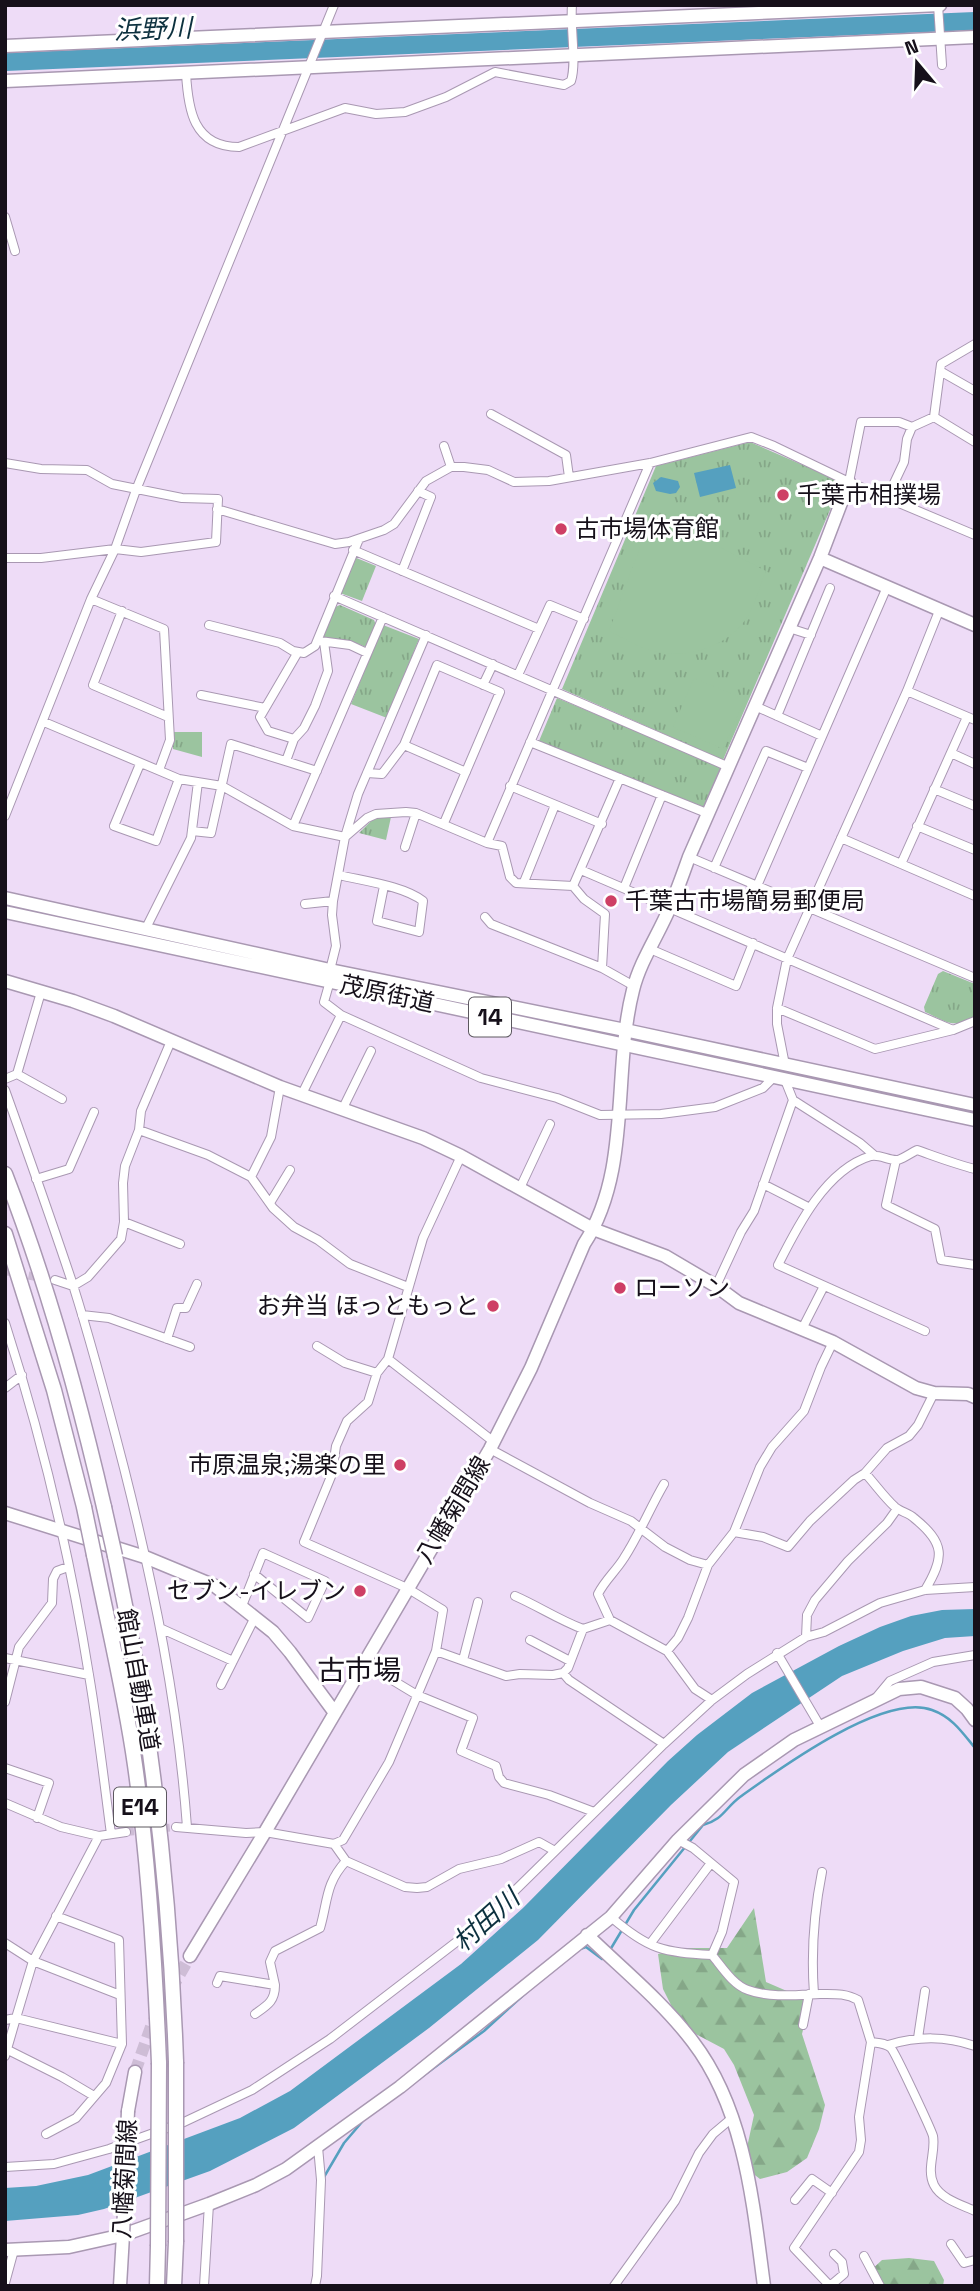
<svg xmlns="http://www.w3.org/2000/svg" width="980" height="2291" font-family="'Space Grotesk','Noto Sans JP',sans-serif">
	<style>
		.grass { fill: url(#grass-tufts) }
		.forest { fill: url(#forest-firs) }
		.garden { fill: #9bc49f }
		.water { fill: #55a0bf }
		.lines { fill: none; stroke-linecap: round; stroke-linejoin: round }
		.stream { stroke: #55a0bf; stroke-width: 2.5 }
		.river { stroke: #55a0bf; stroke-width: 18 }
		.street-tunnel { stroke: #cebdd6; stroke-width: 8; stroke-dasharray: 8 4; stroke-linecap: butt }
		.secondary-tunnel { stroke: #cebdd6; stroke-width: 12; stroke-dasharray: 12 6; stroke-linecap: butt }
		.street-casing { stroke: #a998b2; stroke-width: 10 }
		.secondary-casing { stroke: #a998b2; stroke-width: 15 }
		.primary-casing { stroke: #a998b2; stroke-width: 15 }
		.highway-casing { stroke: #a998b2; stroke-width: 17 }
		.street { stroke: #fff; stroke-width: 8 }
		.secondary { stroke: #fff; stroke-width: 12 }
		.primary { stroke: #fff; stroke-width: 12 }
		.highway { stroke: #fff; stroke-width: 14 }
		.secondary-bridge-casing { stroke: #a998b2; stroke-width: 15; stroke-linecap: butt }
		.highway-bridge-casing { stroke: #a998b2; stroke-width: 17; stroke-linecap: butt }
		.secondary-bridge { stroke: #fff; stroke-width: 12 }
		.highway-bridge { stroke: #fff; stroke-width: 14 }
		.poi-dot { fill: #ce3f65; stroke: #fff; stroke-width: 2.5 }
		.labels { text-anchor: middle; stroke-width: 6; stroke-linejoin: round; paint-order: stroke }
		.shield { fill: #fff; stroke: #5c585f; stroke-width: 2 }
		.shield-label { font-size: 23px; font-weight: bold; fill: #16101a }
		.poi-label { font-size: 24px; fill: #16101a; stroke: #fff; text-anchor: start }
		.street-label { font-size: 24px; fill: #16101a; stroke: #fff }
		.water-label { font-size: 26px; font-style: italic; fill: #0c303e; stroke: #fff }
		.quarter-label { font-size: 28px; fill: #16101a; stroke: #fff }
	</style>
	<defs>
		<pattern id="grass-tufts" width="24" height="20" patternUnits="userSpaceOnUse" patternTransform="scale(1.75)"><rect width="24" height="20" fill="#9bc49f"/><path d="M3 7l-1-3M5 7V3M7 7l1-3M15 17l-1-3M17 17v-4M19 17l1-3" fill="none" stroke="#85a788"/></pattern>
		<pattern id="forest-firs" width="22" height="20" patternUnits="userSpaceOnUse" patternTransform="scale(1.75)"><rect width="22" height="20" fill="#9bc49f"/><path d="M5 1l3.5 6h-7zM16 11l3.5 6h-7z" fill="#85a788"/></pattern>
	</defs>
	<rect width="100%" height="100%" fill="#eedcf7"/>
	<!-- grass -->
	<path class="grass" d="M750,442L842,482L723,760L562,689L656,466Z
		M354,557L376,566L362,601L340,593Z
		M340,605L374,620L376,625L366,647L348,640H326L323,636L335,607Z
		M383,625L419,639L387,718L351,704Z
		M557,698L723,767L705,810L539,741Z
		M173,732H202V757L173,749Z
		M380,817H391L386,840L359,833L373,819Z
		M943,971L975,984V1017C951,1029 948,1022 925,1012L924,1007L938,974Z"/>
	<!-- forest -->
	<path class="forest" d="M754,1908L766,1982L810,2001L802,2034L825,2105L819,2129L807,2158L787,2172L760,2179L743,2166L754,2115L734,2065L724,2049L690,2031L679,2021L663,1989L658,1954L683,1948H727Z
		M909,2258L934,2261L944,2280L943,2286H874L869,2272L882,2260Z"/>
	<!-- garden -->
	<path class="garden" d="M663,518L766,571C760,585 756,602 748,616C728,647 688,660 653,651C638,647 623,638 609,631L649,523Z
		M694,678L745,699L723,749L673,727Z"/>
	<!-- water -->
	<path class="water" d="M730,465L736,488L700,497L694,473Z
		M661,477L678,481L680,487L676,493L670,494L656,491L653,483Z
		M975,1609V1636L945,1638L903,1651L842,1676L728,1752L671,1805L538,1940L429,2028L294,2128L210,2171L104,2209L78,2215L5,2221V2188L36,2186L88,2175L240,2118L290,2091L461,1964L523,1908L668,1761L697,1735L752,1693L839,1646L880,1627L911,1616L942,1610Z"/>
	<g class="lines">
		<!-- stream -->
		<path class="stream" d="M580,1949L586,1947L602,1959L603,1958
			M610,1950L634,1910L703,1825C723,1820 725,1808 740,1797C779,1769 884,1692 932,1710C952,1717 962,1732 975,1748
			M420,2078L484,2031L529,1990
			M324,2177L344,2143L362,2122"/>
		<!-- river -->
		<path class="river" d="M5,62L975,21"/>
		<!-- street-tunnel -->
		<path class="street-tunnel" d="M5,1271L42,1278
			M126,1832L176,1827"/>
		<!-- secondary-tunnel -->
		<path class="secondary-tunnel" d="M135,2072L152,2024L190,1956"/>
		<!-- street casing -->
		<g class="street-casing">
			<path id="street" d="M938,5L942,65
				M186,73C188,109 193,147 239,147L345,108L376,114L405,112L446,97L495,72L564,85L571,81C577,62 570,28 572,5
				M5,217L15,251
				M940,371L975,391
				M491,414L566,455L569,477
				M934,417L941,364L975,344
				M934,417L975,442
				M444,446L451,467
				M5,463L41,469L87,470L112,484L182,498L218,499L216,542L141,552L115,549L41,558H5
				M849,482L861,422H899L912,427L934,417
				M887,498L904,462L907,439L912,427
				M217,509L335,544L349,542L384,530L394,524L426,481L451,467H464L488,470L514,482L549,481L650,463L751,437L774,446L849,482L975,535
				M353,550L539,629
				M402,571L431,497L418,491
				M334,596L729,767
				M91,599L164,629L170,740L159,770
				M122,611L93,685L168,717
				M209,625L280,643L293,651L304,653L315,646L359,539
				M789,628L811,635
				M320,641L350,645L367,653
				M518,675L550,605L584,619
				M483,685L493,664
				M907,691L975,720
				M201,695L265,708
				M755,706L822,736
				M777,716L830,588
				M44,722L179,779L222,786L293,826L345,837L367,818L376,814L406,812L416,813L487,843L502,846L510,877L516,883L573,886L584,899L605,914L602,968L634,986
				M294,739L268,731L260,717L298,652
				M530,742L709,814
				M404,745L466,772
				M951,753L975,764
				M286,761L294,739L304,728L315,706L328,671L324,642
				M140,764L114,826L156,841L179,779
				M367,773L382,774L404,745L437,665L500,692L444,823
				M510,786L602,824
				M934,789L975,806
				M5,816L91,599L115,549L136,490L334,5
				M293,826L383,617
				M917,826L975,850
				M192,831L211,833L231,744L317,771
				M841,838L975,896
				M487,843L650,463
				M405,847L416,813
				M689,857L975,978
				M901,864L967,717
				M714,868L766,751L808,768
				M581,870L953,1030
				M339,875C364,881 404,886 423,901L419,932L377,921L384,886
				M524,882L555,805
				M573,886L620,778
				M757,886L887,587
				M624,888L662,795
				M305,904L333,901
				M485,917L491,924L602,968
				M145,930L191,838L198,782
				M650,949L736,986L753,943
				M330,970L336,946L332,915L333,901L345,837L358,794L426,635
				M330,981L324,1002L341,1015L481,1078L557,1098L600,1115L661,1114L715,1107L763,1088L774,1077
				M777,1008L875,1049L953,1030L975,1021
				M785,1065L777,1024V1008L787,959L907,691L939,611
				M17,1074L62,1099
				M5,1079L17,1074L41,992
				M785,1080L793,1100L860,1143L874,1155
				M5,1090C28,1154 51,1219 73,1285C92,1345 108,1406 124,1468C154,1587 178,1704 187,1827
				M302,1094L341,1015
				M343,1108L371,1051
				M139,1130L208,1155L251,1177L273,1208L294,1227L318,1240L350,1264L408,1287
				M896,1160L886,1205L935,1229L941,1260L975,1265
				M251,1177L271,1137L280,1087
				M36,1179L69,1169L94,1112
				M763,1184L810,1208
				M520,1188L550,1124
				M270,1203L290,1170
				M124,1222L180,1244
				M55,1280L73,1286L88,1277L121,1239L124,1222L123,1183L125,1166L139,1130L141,1111L171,1041
				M716,1286L741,1232L754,1211L793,1100
				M82,1315L109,1318L190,1347
				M5,1323C42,1438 70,1556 89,1675C98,1728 104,1781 111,1834
				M802,1329L824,1286
				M925,1331L778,1265C797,1227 826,1169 871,1156C880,1154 889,1161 898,1160C904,1158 911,1153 917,1150C937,1157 955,1164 975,1169
				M167,1339L177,1308H186L197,1284
				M317,1346L345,1363L377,1373
				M388,1359L494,1442
				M5,1388L22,1375
				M490,1449L590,1503L631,1521L665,1547L690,1560L708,1565
				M865,1473C875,1484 884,1497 895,1507C901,1512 909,1513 914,1518C945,1543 945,1557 925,1590
				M734,1532L763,1537L788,1547L810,1521L854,1480L865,1473L887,1448L909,1436L918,1425L934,1393
				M515,1596C538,1606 559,1620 583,1629
				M242,1606L263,1553L325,1581L308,1618L254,1574
				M610,1620L598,1594C605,1580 616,1571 624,1558C639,1535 650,1508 664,1484
				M162,1629L233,1661
				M806,1637L807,1615L815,1600L848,1561L887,1523L897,1509
				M530,1640L570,1661
				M436,1651L506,1676L520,1674L553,1675L563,1673L568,1668L583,1629L610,1620L667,1651L678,1638L688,1618L708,1565L734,1532L760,1467L772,1447L804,1411L821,1367L833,1342
				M667,1651L695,1689L712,1700
				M777,1653L820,1726
				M5,1658L89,1675
				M463,1660L478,1602
				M364,1663L417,1695L473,1718L461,1751L496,1766L499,1777L504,1783L549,1795L594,1812
				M563,1673L569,1680L664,1744
				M221,1685L255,1617
				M875,1699L890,1681L933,1662L975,1655
				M5,1702L19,1647L52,1603L53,1579L57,1571L68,1567
				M5,1768L49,1783L37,1818
				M5,1803L61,1827L99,1836L126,1832
				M176,1827L246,1833L265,1832L334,1844L343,1840L389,1762L436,1651L443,1610L407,1588L304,1542L332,1474L336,1446L347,1421L368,1402L377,1373L388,1359L423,1238L461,1156
				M678,1840L693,1848L734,1882L722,1932L712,1955
				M334,1844L346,1861L405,1887L417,1888L427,1887L459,1869L501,1859L539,1842L555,1851
				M611,1917C649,1950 663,1952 712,1955C722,1967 733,1985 748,1990C769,1998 797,1995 820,1994C834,1994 846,1993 858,2000L871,2042L859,2117L861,2140L859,2152L794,2248L830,2286
				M5,1943L33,1961L120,1995
				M650,1944L711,1863
				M217,1983L220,1976L275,1985L270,1962L275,1951L320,1928C328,1901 325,1884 346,1861
				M814,1994C811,1953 814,1912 822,1872
				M255,2014C268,2005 275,2001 275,1985
				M5,2020L16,2018L33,1961L99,1836
				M803,2025L809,1994
				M918,2038L925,1991
				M871,2042C878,2043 886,2043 891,2048C895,2052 931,2129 933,2136C936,2152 926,2169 934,2185C941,2199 962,2205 975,2211
				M888,2045C919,2036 945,2036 975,2046
				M8,2050L62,2077L94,2096
				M5,2056L16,2018L122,2044
				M46,2134L76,2118L106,2083L122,2044L119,1940L56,1916
				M5,2167L54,2164L109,2149L184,2122L252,2090L330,2039L485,1920L664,1744L712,1700L747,1674L806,1637L824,1632L880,1603L925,1590L975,1587
				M795,2200L812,2179L832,2193
				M951,2244L964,2263L975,2260
				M864,2256L880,2286
				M5,2283L14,2250
				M831,2285L844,2274L842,2262L834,2254
				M204,2286L209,2204
				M315,2286L317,2276L321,2180L318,2147
				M614,2286L675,2201L699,2153L713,2134L732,2118"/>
		</g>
		<!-- secondary casing -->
		<g class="secondary-casing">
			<path id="secondary" d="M5,46L940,5
				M5,81L975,37
				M820,558L975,625
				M5,981L73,1001L114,1016L280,1087L423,1138L461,1156L593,1229L665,1256L716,1286L739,1303L833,1342L916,1388L934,1393L968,1394L975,1397
				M5,1513L145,1557L215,1586L273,1632L290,1652L335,1713
				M587,1935C622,1969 663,2002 693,2042C745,2110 753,2203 764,2286
				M190,1956L265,1832L490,1449L531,1368L584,1244C632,1170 612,1072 633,990C640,961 659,934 670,907C677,891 683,874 689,857L820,558L849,482
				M128,2111L135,2072
				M5,2250L69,2247L123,2235L209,2204L256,2185L286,2169L400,2087L611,1917L678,1840L744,1775L794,1740L899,1689L921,1687L955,1698L967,1709L975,1720
				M120,2286L123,2235"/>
		</g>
		<!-- primary casing -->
		<g class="primary-casing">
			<path id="primary" d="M5,898L330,970L625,1030L975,1105
				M5,912L975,1120"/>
		</g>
		<!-- highway casing -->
		<g class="highway-casing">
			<path id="highway" d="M5,1174C47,1282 78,1394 104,1507
				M5,1234L54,1390L84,1507
				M94,1555C108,1625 125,1694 135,1765C149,1864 155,1963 159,2063
				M115,1556C126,1609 137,1663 145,1718C162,1832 172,1946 176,2062
				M157,2286L158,2246
				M174,2286L176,2242"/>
		</g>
		<!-- street -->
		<use href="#street" class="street"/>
		<!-- secondary -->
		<use href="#secondary" class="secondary"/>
		<!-- primary -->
		<use href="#primary" class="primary"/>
		<!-- highway -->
		<use href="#highway" class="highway"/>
		<!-- secondary-bridge casing -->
		<g class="secondary-bridge-casing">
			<path id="secondary-bridge" d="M123,2235L128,2111"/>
		</g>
		<!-- highway-bridge casing -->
		<g class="highway-bridge-casing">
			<path id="highway-bridge" d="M84,1507L94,1555
				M104,1507L115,1556
				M176,2242V2062
				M158,2246L159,2063"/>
		</g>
		<!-- secondary-bridge -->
		<use href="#secondary-bridge" class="secondary-bridge"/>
		<!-- highway-bridge -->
		<use href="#highway-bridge" class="highway-bridge"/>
	</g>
	<!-- markers -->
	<g class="poi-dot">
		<circle cx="783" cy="495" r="7"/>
		<circle cx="561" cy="529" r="7"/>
		<circle cx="611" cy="901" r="7"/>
		<circle cx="620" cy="1288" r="7"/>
		<circle cx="493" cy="1306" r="7"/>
		<circle cx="400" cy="1465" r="7"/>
		<circle cx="360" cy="1591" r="7"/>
	</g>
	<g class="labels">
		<!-- shield labels -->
		<g class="shield">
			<rect x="469" y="997.5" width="42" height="39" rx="5"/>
			<rect x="114" y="1787.5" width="52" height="39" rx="5"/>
		</g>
		<g class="shield-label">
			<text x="490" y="1025">14</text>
			<text x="140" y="1815">E14</text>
		</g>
		<!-- poi labels -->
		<g class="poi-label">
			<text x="797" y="503">千葉市相撲場</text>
			<text x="575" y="537">古市場体育館</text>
			<text x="625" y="909">千葉古市場簡易郵便局</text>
			<text x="634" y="1296">ローソン</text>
			<text x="479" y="1314" text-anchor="end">お弁当 ほっともっと</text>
			<text x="386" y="1473" text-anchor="end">市原温泉;湯楽の里</text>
			<text x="346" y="1599" text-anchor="end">セブン-イレブン</text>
		</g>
		<!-- street labels -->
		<g class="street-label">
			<text transform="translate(387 994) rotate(12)" y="8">茂原街道</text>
			<text transform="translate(453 1510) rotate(-59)" y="8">八幡菊間線</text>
			<text transform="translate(138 1680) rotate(80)" y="8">館山自動車道</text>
			<text transform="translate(125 2179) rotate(-87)" y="8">八幡菊間線</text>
		</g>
		<!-- water labels -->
		<g class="water-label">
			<text transform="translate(153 29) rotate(-2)" y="9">浜野川</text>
			<text transform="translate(486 1920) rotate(-42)" y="9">村田川</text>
		</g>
		<!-- quarter labels -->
		<g class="quarter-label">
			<text x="359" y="1680">古市場</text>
		</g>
	</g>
	<!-- border -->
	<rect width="980" height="2291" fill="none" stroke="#16101a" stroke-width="14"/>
	<!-- north arrow -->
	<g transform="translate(917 63) rotate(341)" stroke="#ffffff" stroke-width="5" paint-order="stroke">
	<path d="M0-5L12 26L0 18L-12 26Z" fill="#16101a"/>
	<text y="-10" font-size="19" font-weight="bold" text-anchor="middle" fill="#16101a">N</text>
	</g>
</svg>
